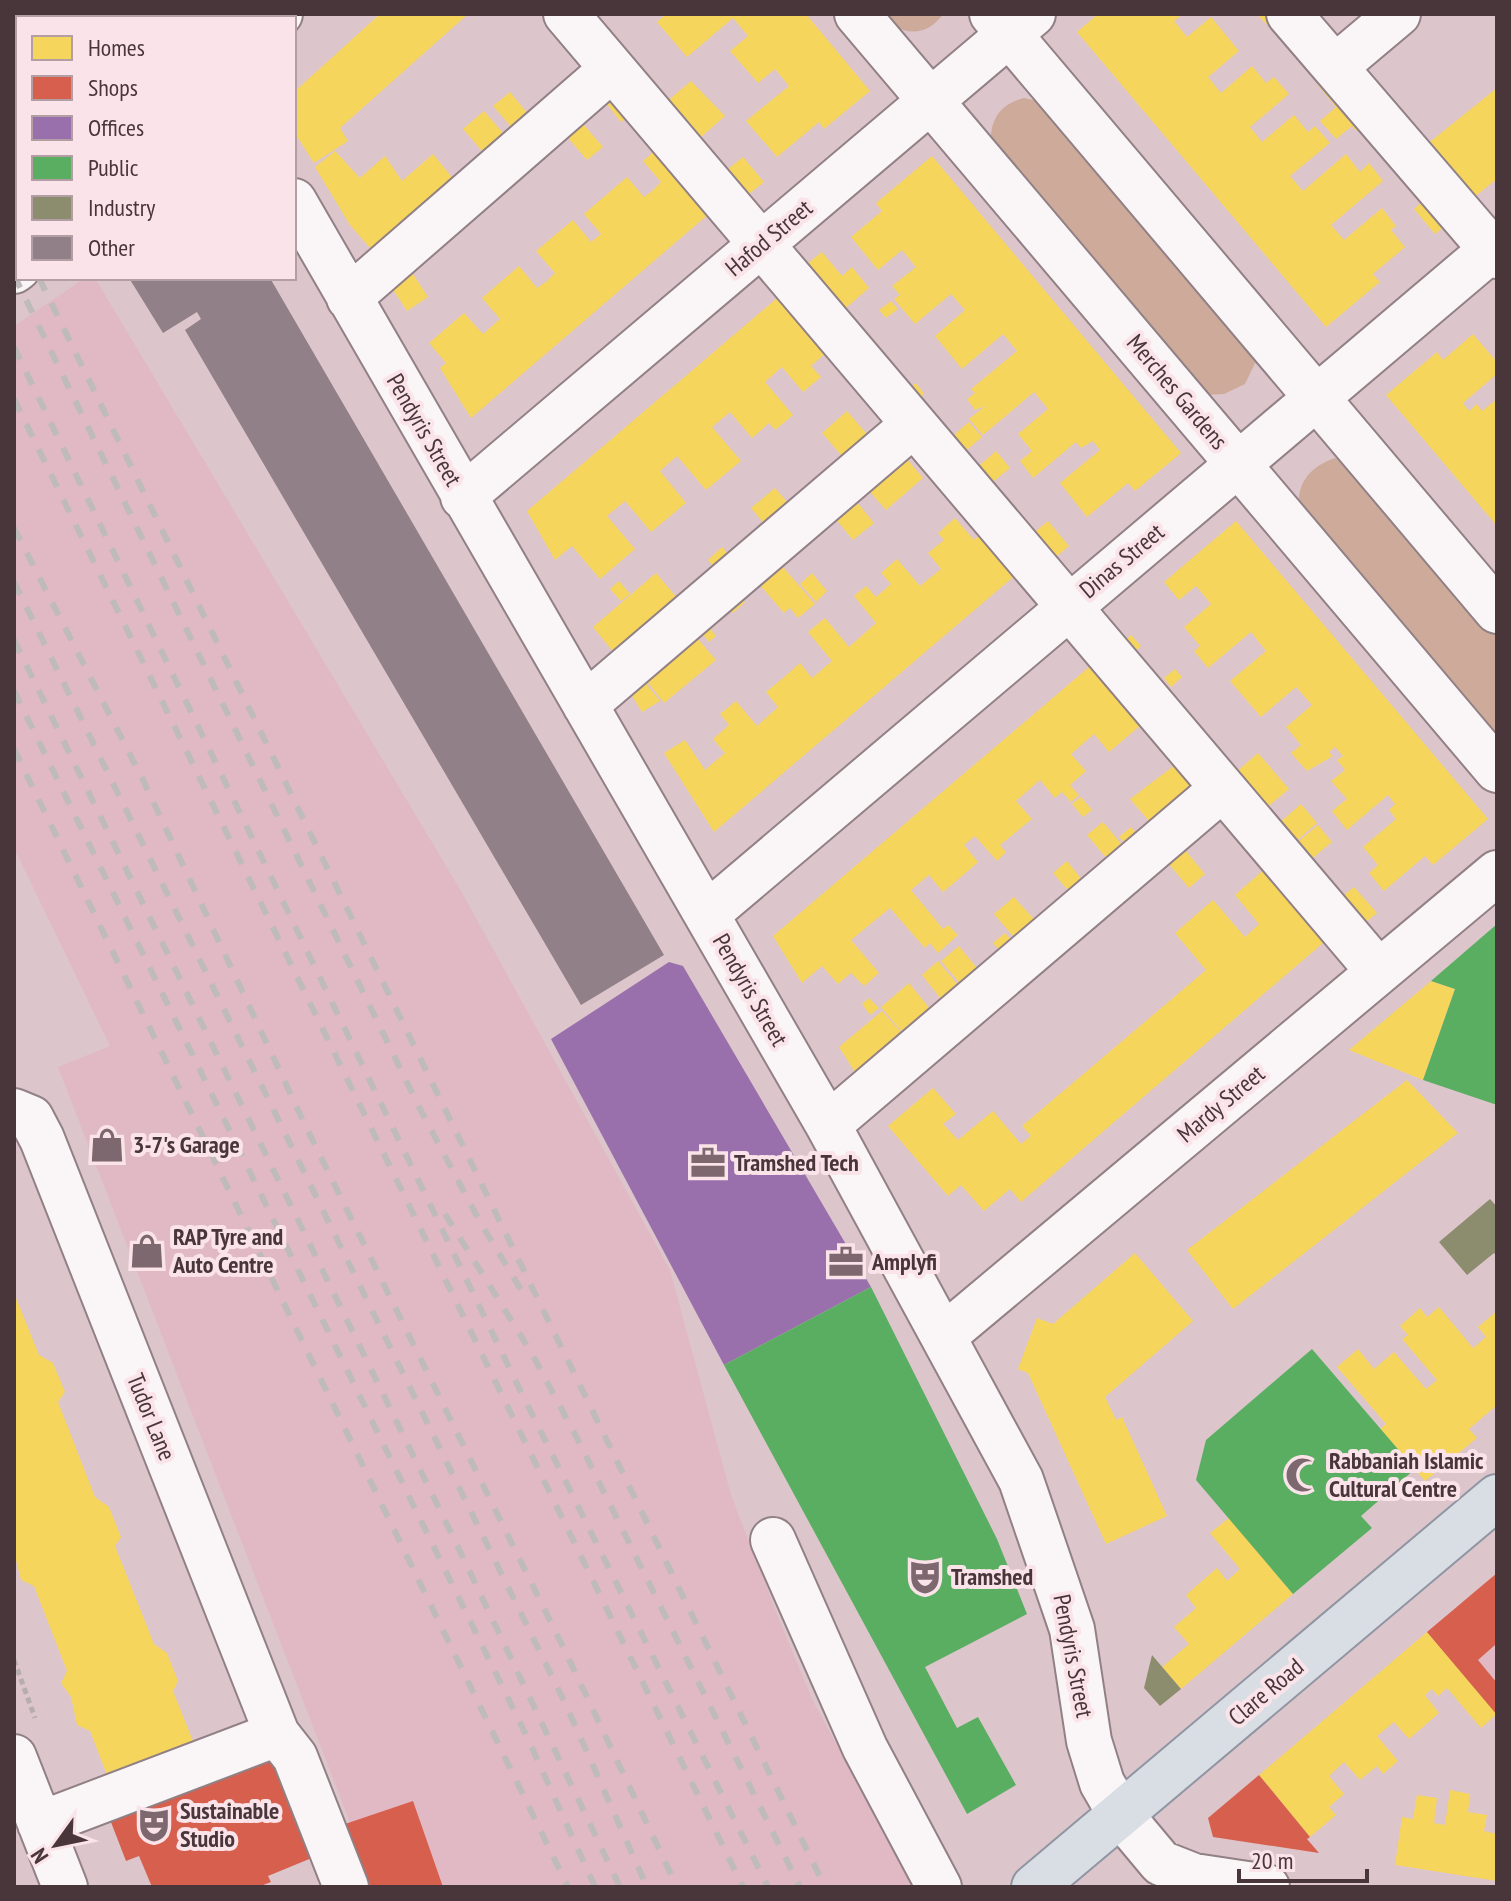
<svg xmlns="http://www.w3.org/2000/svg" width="1511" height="1901" font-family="'PT Sans Narrow',sans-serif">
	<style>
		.built { fill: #e0b9c4 }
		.green { fill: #cdaa99 }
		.homes { fill: #f6d55c }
		.shops { fill: #d6604d }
		.offices { fill: #9970ab }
		.public { fill: #5aae61 }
		.industry { fill: #8c8c6e }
		.building { fill: #918087 }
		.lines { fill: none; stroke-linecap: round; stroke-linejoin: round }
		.minor-casing { stroke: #918085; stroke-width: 48 }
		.major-casing { stroke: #9095a2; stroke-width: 48 }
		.path { stroke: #b7adb0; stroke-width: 5; stroke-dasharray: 6 4; stroke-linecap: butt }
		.minor { stroke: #faf6f7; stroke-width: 44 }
		.major { stroke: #d8dee4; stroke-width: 44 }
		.rail { stroke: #bfbabb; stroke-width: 6; stroke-dasharray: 14 14; stroke-linecap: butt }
		.labels { text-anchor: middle; stroke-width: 8; stroke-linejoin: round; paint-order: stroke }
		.street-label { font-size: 24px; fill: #48363b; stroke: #fae3e9 }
		.poi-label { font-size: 24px; font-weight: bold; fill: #48363b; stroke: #fae3e9; text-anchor: start }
	</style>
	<rect width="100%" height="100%" fill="#ddc5cc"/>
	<!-- built -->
	<path class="built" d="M85,278H95L461,891L670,1270L731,1495L780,1622L813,1701L914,1887H375L58,1067L110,1046L14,848V326Z
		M1495,1645L1497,1648V1683L1478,1660Z"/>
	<!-- green -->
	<path class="green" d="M40,14H135L139,18H37Z
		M874,14H943C922,43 898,31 874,14Z
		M18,39V184L14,175V43Z
		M1024,98L1047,103L1258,357L1245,384L1224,394L1204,395L991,139C991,117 1003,103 1024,98Z
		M1335,458L1352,462L1497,626V748L1299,507C1297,481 1312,466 1335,458Z"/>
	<!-- homes -->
	<path class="homes" d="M380,14H468L340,128L348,141L314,163L294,132V92Z
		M666,14H806L870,91L824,129L819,122L777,157L746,121L789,86L775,69L758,83L730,51L748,36L733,18L687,57L657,22Z
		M1098,14H1183L1174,21L1187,37L1211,17L1239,51L1208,77L1221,93L1252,66L1266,83L1274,77L1289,94L1250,127L1262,142L1294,115L1308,132L1315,126L1330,143L1290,176L1303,191L1346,154L1360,172L1369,163L1383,181L1331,225L1344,240L1382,208L1396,226L1391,230L1405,247L1373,274L1380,282L1326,327L1077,32Z
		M1257,14H1278L1266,24Z
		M1330,73L1365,123L1356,131L1352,126L1336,139L1320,121L1336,107L1317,84Z
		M691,81L725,116L701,137L685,117L679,122L664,104Z
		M1497,88V179L1473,198L1426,145Z
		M510,92L529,115L513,129L493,106Z
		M600,95L636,110L621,122Z
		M484,111L509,140L488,158L463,129Z
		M578,118L603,147L587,160L562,131Z
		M664,143L718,206L471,418L440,368L446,363L429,343L464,313L483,334L500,319L482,298L519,266L537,288L547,281L555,273L536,251L573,220L591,242L601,234L584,214L627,177L644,197L652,191L661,182L643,161Z
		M335,151L360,178L385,156L402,181L433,154L459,186L377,256L350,225L315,167Z
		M932,156L1181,453L1135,491L1128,483L1087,517L1060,483L1100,450L1093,441L1081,448L1076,442L1033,478L1020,461L1032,451L1018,434L1048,409L1034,392L983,435L969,419L985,406L975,410L967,399L975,393L971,389L1017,351L1003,334L962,369L935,336L965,310L951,294L915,324L894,299L900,295L892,286L916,267L902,250L878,270L851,237L882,211L876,203Z
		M743,157L764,182L744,198L723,173Z
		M1431,195L1452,220L1435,234L1414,209Z
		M822,252L842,276L852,267L869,288L841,312L803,267Z
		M409,268L428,297L407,311L388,282Z
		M789,288L828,351L811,366L821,377L803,392L782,367L765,382L793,415L775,430L769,423L752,438L730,412L712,427L741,461L706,490L677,456L660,471L686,503L651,532L625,501L607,516L635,549L600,579L572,546L555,560L527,511Z
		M891,301L898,309L886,318L879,310Z
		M1473,334L1497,362V374L1463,403L1469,411L1477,404L1482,411L1497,399V526L1386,395L1437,352L1443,360Z
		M916,383L924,394L917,400L907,390Z
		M847,411L873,441L848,463L822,433Z
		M969,422L982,437L962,454L949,439Z
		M900,451L923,478L886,510L863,484Z
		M996,451L1010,468L988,486L974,470Z
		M775,488L795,511L771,532L751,508Z
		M851,495L874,523L853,540L830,512Z
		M955,518L974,540L989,527L1024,568L714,832L664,753L685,740L705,770L725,753L713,739L729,725L720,714L736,701L757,726L778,707L766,692L783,678L800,663L812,678L832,661L808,632L825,618L849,647L876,623L854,596L866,586L876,597L891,584L881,573L897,559L920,586L941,569L928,553L944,540L938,533Z
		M1048,521L1069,546L1051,561L1030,536Z
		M1236,521L1488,819L1433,865L1425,856L1384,891L1369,873L1378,865L1363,847L1396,819L1389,810L1395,804L1388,795L1347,830L1332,811L1347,799L1331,781L1345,770L1337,760L1343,756L1335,747L1329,752L1333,756L1307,771L1291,753L1301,745L1286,727L1312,705L1296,687L1261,717L1230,681L1266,651L1251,632L1208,668L1194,651L1200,646L1184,627L1211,604L1196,586L1179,600L1164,582Z
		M722,547L733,560L719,573L708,560Z
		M775,558L815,604L798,618L790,608L784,613L753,577Z
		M656,573L683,605L619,659L593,627Z
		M812,573L827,591L816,602L800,584Z
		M619,581L630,594L621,601L610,589Z
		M738,594L745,602L733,613L726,604Z
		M708,626L716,636L709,642L701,632Z
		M691,631L716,660L664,703L640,673Z
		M1131,635L1141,646L1131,655L1121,644Z
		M1102,656L1141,725L1109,752L1094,734L1071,754L1086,771L1070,785L1079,795L1071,802L1062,792L1055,798L1040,780L1016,801L1032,819L1000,845L1006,852L997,861L975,836L964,845L978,862L961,877L943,892L929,875L911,890L943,929L948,925L958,935L938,953L930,943L925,948L890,908L851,940L879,973L864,986L851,973L838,984L822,966L802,983L773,936Z
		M1175,669L1182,677L1171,687L1164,678Z
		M639,675L660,701L642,712L626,686Z
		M1258,753L1289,789L1264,810L1234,774Z
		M1187,756L1204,776L1156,829L1130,799Z
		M1081,797L1092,810L1083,817L1072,804Z
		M1301,804L1317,823L1293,844L1277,825Z
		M1103,822L1128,852L1113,866L1087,835Z
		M1318,825L1332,842L1308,862L1294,845Z
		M1131,827L1140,838L1129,847L1119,837Z
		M1179,843L1205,874L1189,888L1163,857Z
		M1067,861L1087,886L1074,897L1053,873Z
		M1267,867L1337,931L1021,1202L1010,1189L984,1211L961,1185L948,1196L888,1126L933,1088L956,1114L943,1124L958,1140L993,1111L1021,1144L1031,1136L1022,1126L1206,970L1175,933L1213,900L1245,937L1259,924L1235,895Z
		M1354,887L1377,913L1361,926L1339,899Z
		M1014,897L1041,927L1020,944L994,914Z
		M1005,933L1014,943L1002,953L993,943Z
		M959,946L980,972L963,987L941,961Z
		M938,961L962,990L945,1004L922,975Z
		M1431,981L1455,989L1423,1080L1349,1050Z
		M909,983L935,1015L907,1038L881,1007Z
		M869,998L879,1008L870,1015L862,1004Z
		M882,1011L908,1040L860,1080L839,1047Z
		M1407,1080L1458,1133L1233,1309L1187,1250Z
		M1135,1253L1193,1321L1105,1397L1116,1420L1122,1417L1167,1516L1106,1544L1028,1373L1018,1369L1037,1318L1053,1324Z
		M14,1293L39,1355L53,1363L65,1392L58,1402L95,1497L109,1507L121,1537L115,1546L154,1644L167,1653L178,1681L173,1691L193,1741L107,1775L90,1731L77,1725L71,1697L61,1683L67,1671L34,1586L21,1580L14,1552Z
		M1439,1307L1473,1348L1486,1337L1478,1327L1497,1311V1405L1469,1429L1477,1438L1425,1481L1380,1429L1386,1424L1337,1367L1358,1349L1374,1369L1394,1352L1426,1389L1437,1380L1402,1339L1408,1335L1400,1326L1420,1308L1427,1317Z
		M1229,1518L1293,1594L1181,1689L1162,1667L1189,1644L1174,1627L1196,1608L1186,1595L1217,1568L1227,1581L1240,1569L1210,1533Z
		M1427,1632L1497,1714L1481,1728L1447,1688L1438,1696L1432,1689L1425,1695L1439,1713L1409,1739L1394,1722L1377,1736L1398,1761L1383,1774L1377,1766L1360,1780L1344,1762L1329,1776L1344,1794L1329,1807L1336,1815L1310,1837L1259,1775Z
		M1450,1790L1470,1794L1468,1812L1487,1815L1484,1831L1497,1834V1881L1395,1865L1402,1817L1413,1819L1417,1795L1437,1798L1434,1823L1445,1825Z"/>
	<!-- shops -->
	<path class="shops" d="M1497,1573V1648L1495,1645L1478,1660L1497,1683V1715L1427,1632Z
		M276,1750L319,1855L268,1876L271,1882L258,1887H152L139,1856L126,1861L109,1817Z
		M1259,1775L1310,1837L1307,1839L1319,1853L1213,1837L1208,1818Z
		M413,1801L443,1887H371L345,1824Z"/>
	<!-- offices -->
	<path class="offices" d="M669,962L683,966L871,1287L724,1365L551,1039Z"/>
	<!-- public -->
	<path class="public" d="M1497,924V1105L1423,1080L1455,989L1431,981Z
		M871,1287L997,1539L1027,1614L925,1667L957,1728L978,1717L1016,1785L967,1814L724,1365Z
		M1312,1349L1415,1469L1361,1516L1372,1528L1293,1594L1196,1480L1206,1440Z"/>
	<!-- industry -->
	<path class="industry" d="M1490,1199L1497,1207V1257L1494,1253L1467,1275L1439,1242Z
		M1152,1655L1181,1689L1160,1706L1144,1688Z"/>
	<!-- building -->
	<path class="building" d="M129,278H270L664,955L581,1005L185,330L201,319L197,312L163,333Z"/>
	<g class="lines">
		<!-- minor casing -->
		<g class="minor-casing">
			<path id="minor" d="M566,14L1378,971
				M857,14L1497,770
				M992,14L1497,611
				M1289,14L1497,256
				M276,18L280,14
				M1335,67L1398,14
				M294,201L828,1125L1021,1480L1072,1629L1089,1741L1102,1783L1120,1814L1161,1863L1194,1876L1267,1887
				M14,271L18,268
				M349,298L612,69
				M463,497L1033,14
				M585,705L914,424
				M707,914L1497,245
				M14,1111L31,1118L42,1139L277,1734L295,1757L346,1887
				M828,1125L1222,789
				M945,1335L1497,873
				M773,1540L865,1748L939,1887
				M14,1757L65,1887
				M40,1824L277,1734"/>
		</g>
		<!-- major casing -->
		<g class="major-casing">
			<path id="major" d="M1034,1887L1497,1497"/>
		</g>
		<!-- path -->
		<path class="path" d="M14,1660L35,1718"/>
		<!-- minor -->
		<use href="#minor" class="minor"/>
		<!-- major -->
		<use href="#major" class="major"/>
		<!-- rail -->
		<path class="rail" d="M14,230L18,238
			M14,275L419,1107L480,1222L526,1298
			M39,278L825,1887
			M14,347L521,1392L768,1887
			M14,399L743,1887
			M14,528L143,780L306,1127L566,1653L677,1887
			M14,582L566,1705L647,1887
			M14,640L457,1545L620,1887
			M14,691L528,1739L595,1887
			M14,749L568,1887
			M445,1214L531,1352L578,1440L800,1887"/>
	</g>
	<!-- icons -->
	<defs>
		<g id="shop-bare" transform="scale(2.76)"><path d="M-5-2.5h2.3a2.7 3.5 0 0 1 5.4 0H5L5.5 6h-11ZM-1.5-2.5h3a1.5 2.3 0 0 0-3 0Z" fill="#7c686e" stroke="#fae3e9" stroke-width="2.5" paint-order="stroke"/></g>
		<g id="office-bare" transform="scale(2.76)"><path d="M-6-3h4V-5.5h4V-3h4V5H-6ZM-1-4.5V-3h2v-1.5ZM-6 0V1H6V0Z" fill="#7c686e" stroke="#fae3e9" stroke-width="2.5" paint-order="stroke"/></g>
		<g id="mosque-bare" transform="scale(2.76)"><path d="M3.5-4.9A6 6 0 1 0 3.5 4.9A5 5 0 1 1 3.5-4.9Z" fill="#7c686e" stroke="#fae3e9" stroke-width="2.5" paint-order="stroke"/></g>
		<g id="theatre-bare" transform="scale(2.76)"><path d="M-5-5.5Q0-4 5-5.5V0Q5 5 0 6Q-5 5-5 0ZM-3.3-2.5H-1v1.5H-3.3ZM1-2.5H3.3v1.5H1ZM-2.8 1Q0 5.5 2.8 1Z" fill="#7c686e" stroke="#fae3e9" stroke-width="2.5" paint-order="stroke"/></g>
	</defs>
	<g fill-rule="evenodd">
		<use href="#shop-bare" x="107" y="1145"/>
		<use href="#office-bare" x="708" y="1163"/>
		<use href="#shop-bare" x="147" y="1251"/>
		<use href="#office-bare" x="846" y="1262"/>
		<use href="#mosque-bare" x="1303" y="1475"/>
		<use href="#theatre-bare" x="925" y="1577"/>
		<use href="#theatre-bare" x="154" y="1825"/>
	</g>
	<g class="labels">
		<!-- street labels -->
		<g class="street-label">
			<text transform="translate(769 238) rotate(-40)" y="8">Hafod Street</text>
			<text transform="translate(1177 392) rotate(50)" y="8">Merches Gardens</text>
			<text transform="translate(424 430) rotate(60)" y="8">Pendyris Street</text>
			<text transform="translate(1122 561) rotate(-40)" y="8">Dinas Street</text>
			<text transform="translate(750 990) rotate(60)" y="8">Pendyris Street</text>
			<text transform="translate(1221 1104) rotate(-40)" y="8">Mardy Street</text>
			<text transform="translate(151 1417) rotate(68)" y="8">Tudor Lane</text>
			<text transform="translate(1073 1656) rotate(79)" y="8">Pendyris Street</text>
			<text transform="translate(1266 1692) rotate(-40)" y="8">Clare Road</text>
		</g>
		<!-- poi labels -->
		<g class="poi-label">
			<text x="133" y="1153">3-7's Garage</text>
			<text x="734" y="1171">Tramshed Tech</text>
			<text x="173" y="1245">RAP Tyre and<tspan x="173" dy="28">Auto Centre</tspan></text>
			<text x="872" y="1270">Amplyfi</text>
			<text x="1329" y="1469">Rabbaniah Islamic<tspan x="1329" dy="28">Cultural Centre</tspan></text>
			<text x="951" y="1585">Tramshed</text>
			<text x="180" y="1819">Sustainable<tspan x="180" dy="28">Studio</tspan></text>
		</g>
	</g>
	<!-- border -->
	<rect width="1511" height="1901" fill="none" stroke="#48363b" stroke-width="32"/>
	<!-- legend -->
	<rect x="16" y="16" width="280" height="264" fill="#fae3e9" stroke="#b39ea3" stroke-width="2"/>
	<rect x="32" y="36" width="40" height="24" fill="#f6d55c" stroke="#b39ea3" stroke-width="2"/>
	<text x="88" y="56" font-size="24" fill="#48363b">Homes</text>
	<rect x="32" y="76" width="40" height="24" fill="#d6604d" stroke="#b39ea3" stroke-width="2"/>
	<text x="88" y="96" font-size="24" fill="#48363b">Shops</text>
	<rect x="32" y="116" width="40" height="24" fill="#9970ab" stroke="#b39ea3" stroke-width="2"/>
	<text x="88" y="136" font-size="24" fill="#48363b">Offices</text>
	<rect x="32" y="156" width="40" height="24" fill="#5aae61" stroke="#b39ea3" stroke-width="2"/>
	<text x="88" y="176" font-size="24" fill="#48363b">Public</text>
	<rect x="32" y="196" width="40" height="24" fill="#8c8c6e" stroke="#b39ea3" stroke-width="2"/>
	<text x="88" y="216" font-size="24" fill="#48363b">Industry</text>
	<rect x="32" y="236" width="40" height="24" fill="#918087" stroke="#b39ea3" stroke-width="2"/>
	<text x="88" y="256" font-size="24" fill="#48363b">Other</text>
	<!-- north arrow -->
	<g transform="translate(56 1845) rotate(237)" stroke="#fae3e9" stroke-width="6" paint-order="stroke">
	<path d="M0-6L14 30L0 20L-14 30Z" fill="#48363b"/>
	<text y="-12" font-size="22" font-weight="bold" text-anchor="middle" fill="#48363b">N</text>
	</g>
	<!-- scale -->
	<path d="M1239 1869v12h128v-12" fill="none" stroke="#48363b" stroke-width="4"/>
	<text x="1251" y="1869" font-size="24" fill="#48363b" stroke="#fae3e9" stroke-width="6" paint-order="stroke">20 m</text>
</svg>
